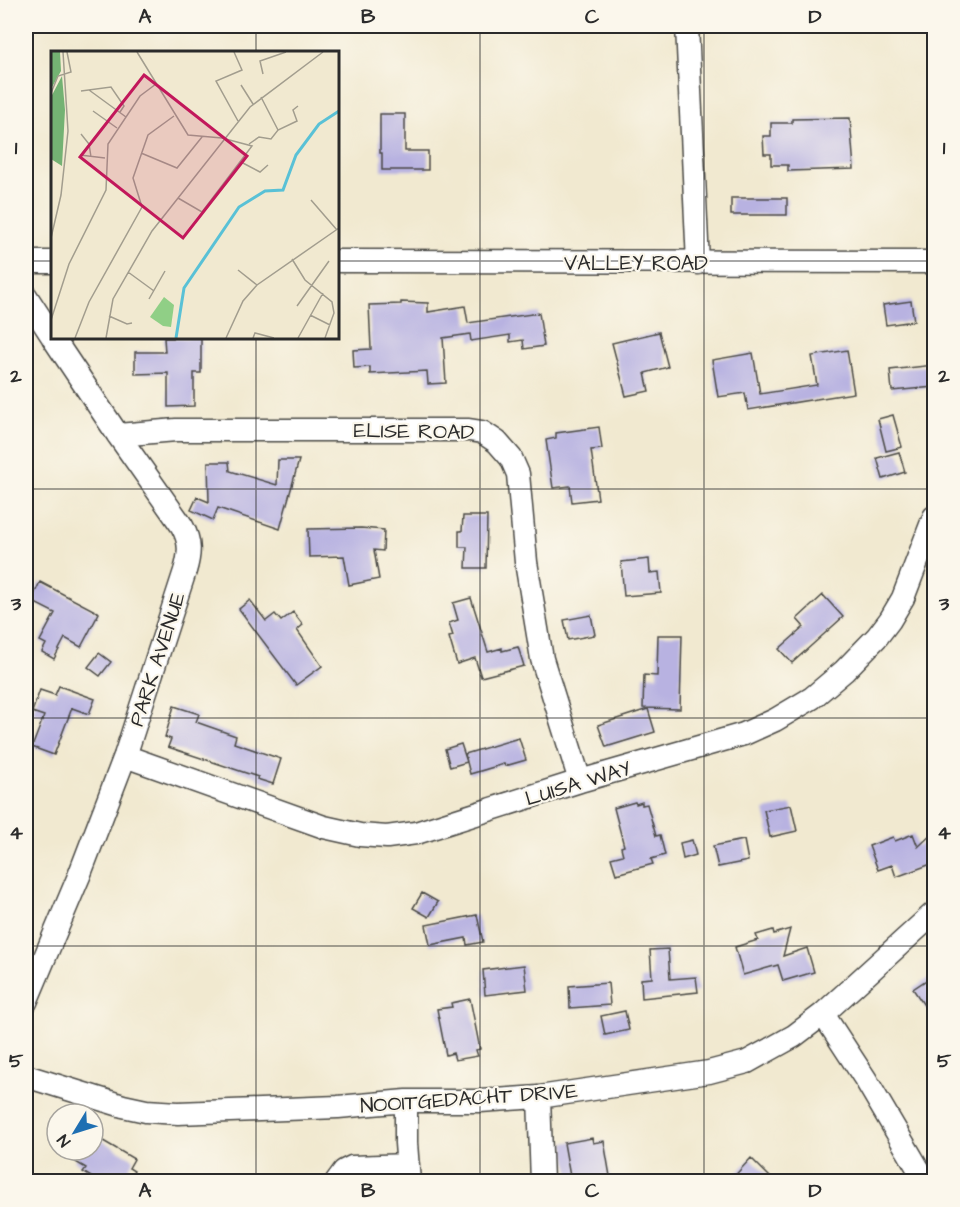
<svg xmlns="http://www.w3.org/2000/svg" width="960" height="1207" font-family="'Architects Daughter',sans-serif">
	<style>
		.building { fill: #b8b2e1 }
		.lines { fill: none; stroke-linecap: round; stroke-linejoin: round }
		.minor-casing { stroke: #494844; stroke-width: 25 }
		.minor { stroke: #fff; stroke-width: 22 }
		.grid { fill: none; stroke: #2b2b2b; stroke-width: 1.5; stroke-opacity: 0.55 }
		.labels { text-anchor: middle; stroke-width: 4.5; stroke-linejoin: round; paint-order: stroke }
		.street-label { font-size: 21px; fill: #2b2b2b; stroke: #fbf7ec }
		.inset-river { fill: none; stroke: #59c1d6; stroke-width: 3 }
		.inset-road { fill: none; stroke: #a29d8e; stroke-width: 1.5 }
		.view { fill: #c2185b; fill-opacity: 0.15; stroke: #c2185b; stroke-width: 3 }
		.inset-edge { fill: none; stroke: #2b2b2b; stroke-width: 3 }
		.neatline { fill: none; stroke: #2b2b2b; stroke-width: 2 }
		.grid-label { font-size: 20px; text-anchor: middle; font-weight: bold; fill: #2b2b2b }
	</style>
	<rect width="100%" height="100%" fill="#fbf7ec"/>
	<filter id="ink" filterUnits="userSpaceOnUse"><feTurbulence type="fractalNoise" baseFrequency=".0167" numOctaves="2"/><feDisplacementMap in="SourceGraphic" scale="12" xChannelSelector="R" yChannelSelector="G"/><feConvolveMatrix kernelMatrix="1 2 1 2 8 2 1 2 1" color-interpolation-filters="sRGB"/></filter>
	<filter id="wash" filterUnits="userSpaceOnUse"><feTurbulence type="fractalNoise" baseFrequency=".008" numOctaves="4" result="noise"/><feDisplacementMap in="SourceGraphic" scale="24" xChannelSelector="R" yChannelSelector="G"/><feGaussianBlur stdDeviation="1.35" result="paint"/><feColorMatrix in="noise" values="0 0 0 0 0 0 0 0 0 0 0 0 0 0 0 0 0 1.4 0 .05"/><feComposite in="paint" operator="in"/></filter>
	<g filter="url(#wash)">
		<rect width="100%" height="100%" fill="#f1e9d0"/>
		<g id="blocks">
			<!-- building -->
			<path class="building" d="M380,114H405V151H428V170H382V153H380Z
				M850,118L854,169L788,171V165H771V154H764L763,136H771V123H792V119Z
				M731,198H787V215H731Z
				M911,301L914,321L886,325L883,305Z
				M401,302L428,303V312L465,306L468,323L539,313L544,346L524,349L523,340L510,342V335L471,341L470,334L443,338L446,383L428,384L427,371L370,374V367L354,368L353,350L371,349L369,305L401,304Z
				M659,332L668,367L645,373L649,391L626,396L612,343Z
				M164,338H201V373H194V406L168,407V373L135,374V352H165Z
				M847,350L854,393L748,410L745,393L718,397L712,360L753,353L760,394L817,385L812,356Z
				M934,365V387L892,391L890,370Z
				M893,415L902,447L886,451L878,419Z
				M599,427L602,449L591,450L598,499L572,502L570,486L553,488L546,440L556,438V433Z
				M899,452L905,472L883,479L877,458Z
				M278,460H299L280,529L218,508L213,520L191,510L197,497L209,502L208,462H229L230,471L277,485Z
				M463,516H487L486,568H466L467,547H459V531H462Z
				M361,528L384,530L383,551L374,550L379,579L349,585L344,556L309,557L308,529Z
				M649,559L650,573L659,572L661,593L624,596L621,562Z
				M40,582L99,613L81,647L65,638L54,659L42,652L46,644L40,641L55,613L31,601Z
				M823,595L843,617L792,663L779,649L804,627L797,619Z
				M471,598L488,652L502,648V651L518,647L524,666L481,677L475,658L457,664L449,637L453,636L449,623L458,620L453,603Z
				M250,600L266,621L275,614L281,621L293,612L303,625L297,630L322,666L296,685L239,609Z
				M591,615L595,635L568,640L564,620Z
				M658,635H682L680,709L643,708L644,675L657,676Z
				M99,653L111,662L100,676L88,667Z
				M59,686L95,699L89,714L72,708L54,755L32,747L44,716L32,712L40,690L55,695Z
				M174,706L199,714L196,722L236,736L234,743L281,759L273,784L257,779L258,777L168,747L171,739L165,737Z
				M648,709L655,732L606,747L598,725Z
				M519,738L526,760L505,766L504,764L470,774L465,754Z
				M461,744L467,762L450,767L445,749Z
				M635,802L636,804L642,802V805L647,804L656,836L660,835L665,855L651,859L653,864L616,874L611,858L623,855L621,847L624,846L614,808Z
				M791,805L797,831L770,837L764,810Z
				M934,832V863L896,877L892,865L878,870L869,846L893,837L895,841L913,834L918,847Z
				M692,840L696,855L683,859L680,843Z
				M744,840L748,861L718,867L713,846Z
				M422,893L438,902L429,917L413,908Z
				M477,915L483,942L467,945L466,938L430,945L426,925Z
				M790,929L783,956L807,948L814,972L783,981L778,965L743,975L735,947L758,940L756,935L773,930L774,934Z
				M668,949L670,979L696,977L698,992L642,998L641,979L652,978L650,950Z
				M524,965L527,990L485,995L483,970Z
				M934,975V1020L913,989Z
				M608,983L610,1005L570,1008L569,986Z
				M470,999L480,1049L476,1050L478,1056L455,1060L453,1053L446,1055L437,1009L452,1007L451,1003Z
				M625,1011L629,1030L605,1035L601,1016Z
				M93,1135L134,1159L129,1168L134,1171L128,1182H99L83,1172L86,1168L74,1161L80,1150H93Z
				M592,1138L593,1143L604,1141L611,1182H571L564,1143Z
				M751,1158L775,1182H729Z"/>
		</g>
	</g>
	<g filter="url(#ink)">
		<use href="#blocks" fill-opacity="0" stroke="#494844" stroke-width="1.5"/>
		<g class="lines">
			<!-- minor casing -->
			<g class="minor-casing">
				<path id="minor" d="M687,26L698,263
					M338,261L934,262
					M26,262H52
					M26,296L52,336
					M118,435L176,430H469L482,432L497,442L511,458L518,474L526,562L542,659L580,781
					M125,756L324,827L360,835L387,837L416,833L580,781L744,734L775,720L812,698L844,671L877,637L890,620L903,598L934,517
					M26,1002L79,876L125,756L185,571C190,554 191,542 182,526L118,435L53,338
					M823,1014L866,1080L926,1182
					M26,1076L123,1106L146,1111L178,1113L338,1107L406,1101H480L539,1097L709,1072L747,1062L794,1036L823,1014L934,913
					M539,1097L542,1182
					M406,1101V1143L409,1182
					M336,1182L344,1171L352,1167L408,1165"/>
			</g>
			<!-- minor -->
			<use href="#minor" class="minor"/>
		</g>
	</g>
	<!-- grid -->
	<path class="grid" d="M256,26V52M480,26V1182M704,26V1182M26,261H52M338,261H934M256,338V1182M26,489H934M26,718H934M26,946H934"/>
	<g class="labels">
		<!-- street labels -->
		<g class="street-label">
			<text x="636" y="270">VALLEY ROAD</text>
			<text transform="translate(414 431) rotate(1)" y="7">ELISE ROAD</text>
			<text transform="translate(157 659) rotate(-72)" y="7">PARK AVENUE</text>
			<text transform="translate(578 783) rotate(-17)" y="7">LUISA WAY</text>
			<text transform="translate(469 1098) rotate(-4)" y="7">NOOITGEDACHT DRIVE</text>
		</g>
	</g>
	<!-- overview -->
	<g transform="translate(51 51)">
		<rect width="288" height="288" fill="#f1e9d0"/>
		<path d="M113,246L123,254L120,276L112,275L99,266Z" fill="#90cf86"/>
		<path d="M1,1H9L10,20L0,38ZM11,25L14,59L11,115L0,108V46Z" fill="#74b273"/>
		<path class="inset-river" d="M125,287L133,237L188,156L214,140L232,139L245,104L268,73L288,60"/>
		<path class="inset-road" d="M86,1L137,84L171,87L201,95L151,161L127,147M183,1L191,19L165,30L187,70M212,23L209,10L235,1M190,34L202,53M38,39L75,66M30,40L60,36L73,55L69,61M0,42L7,25L20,21L16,1M210,46L227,79M42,60L66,77M30,83L38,93L40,106M198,93L208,86L220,88L227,79L246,70L242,59L247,55M90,102L126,117L151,86M29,104L54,107M190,111L209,121L217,114M260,149L286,179M0,187L10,144L17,80L12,1M241,208L254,229L281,251L283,262L274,287M187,219L206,234M77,221L103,240M98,248L114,220M246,255L278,210M259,264L279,274M58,265L76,273L81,272M0,269L18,213L55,139L57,93L89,45L105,33M24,287L38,251L91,156L82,127L97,84L123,65M55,287L62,248L101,180L199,56L272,1M175,287L192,250L206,234L288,177M202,287L204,282L223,287M247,287L272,242"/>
		<path class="view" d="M93,24L196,105L132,187L29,106Z"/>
		<rect width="288" height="288" class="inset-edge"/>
	</g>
	<!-- margin -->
	<rect width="960" height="1207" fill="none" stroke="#fbf7ec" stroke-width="66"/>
	<!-- north arrow -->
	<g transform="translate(75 1132) rotate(232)"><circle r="28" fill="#fbf7ec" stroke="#a8a59f" stroke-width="1.5"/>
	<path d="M0-4.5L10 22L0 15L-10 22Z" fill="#1f6fb2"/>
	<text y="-9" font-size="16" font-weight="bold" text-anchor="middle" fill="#2b2b2b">N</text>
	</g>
	<rect x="33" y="33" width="894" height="1141" class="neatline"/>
	<g class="grid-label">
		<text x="145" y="23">A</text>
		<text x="368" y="23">B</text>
		<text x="592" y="23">C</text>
		<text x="815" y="23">D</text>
		<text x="16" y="154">1</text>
		<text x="944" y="154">1</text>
		<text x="16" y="382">2</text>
		<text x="944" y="382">2</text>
		<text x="16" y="610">3</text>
		<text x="944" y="610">3</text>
		<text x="16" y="839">4</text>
		<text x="944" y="839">4</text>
		<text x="16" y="1067">5</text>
		<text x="944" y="1067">5</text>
		<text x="145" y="1197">A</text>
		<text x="368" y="1197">B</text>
		<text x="592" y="1197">C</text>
		<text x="815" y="1197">D</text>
	</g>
</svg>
